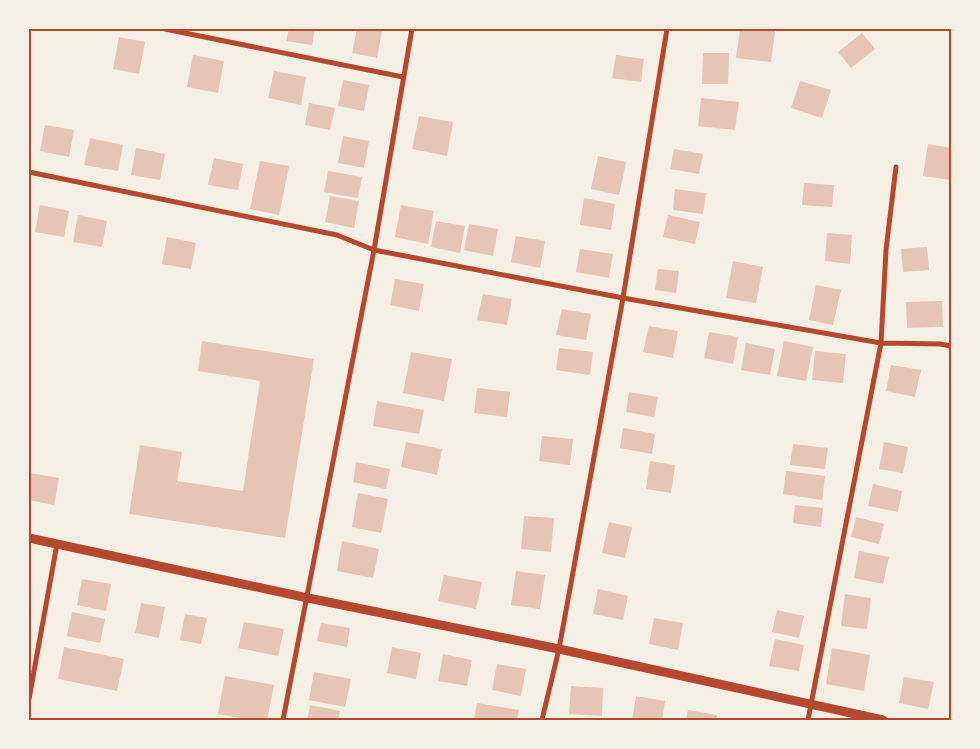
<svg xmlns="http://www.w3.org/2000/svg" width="980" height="749" font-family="Rubik,sans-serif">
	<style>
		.building { fill: #e6c5b7 }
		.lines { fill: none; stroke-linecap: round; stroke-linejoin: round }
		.minor { stroke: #b5482f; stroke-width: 5 }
		.tertiary { stroke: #b5482f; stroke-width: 9 }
		.neatline { fill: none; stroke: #b5482f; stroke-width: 2 }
	</style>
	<rect width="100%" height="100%" fill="#f6efe4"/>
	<!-- building -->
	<path class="building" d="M289,29H315L312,45L286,41Z
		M357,29L382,31L377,58L352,53Z
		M740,29L775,31L771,62L736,58Z
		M862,33L875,49L851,68L838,52Z
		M119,37L145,42L139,74L113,69Z
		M703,53H729L728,84H702Z
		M193,55L224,61L218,93L187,87Z
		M616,55L644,59L641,82L612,78Z
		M274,71L306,77L301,105L268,98Z
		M343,80L369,85L364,111L338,106Z
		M800,81L831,90L822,118L791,108Z
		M701,98L739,102L735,130L698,126Z
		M309,103L335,108L330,130L305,125Z
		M419,116L453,122L447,156L412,149Z
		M45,125L74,130L69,157L40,151Z
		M343,136L369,141L364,168L338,163Z
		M90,138L123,145L118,171L84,165Z
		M928,144L951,148V180L923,176Z
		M136,148L165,154L160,180L131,175Z
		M674,149L703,154L699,174L670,169Z
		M598,156L626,162L619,195L591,189Z
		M214,158L243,164L238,190L208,185Z
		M260,161L289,166L279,215L250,209Z
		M328,171L362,177L358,198L324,192Z
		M804,183L834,185L832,207L802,205Z
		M675,189L706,193L703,214L673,210Z
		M330,196L359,201L354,228L325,222Z
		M584,198L615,204L611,230L580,225Z
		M40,205L69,211L64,237L35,232Z
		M401,205L434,211L428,244L395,237Z
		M78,215L107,221L102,247L73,242Z
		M668,215L700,222L695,244L663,237Z
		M436,221L465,226L460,253L431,247Z
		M469,224L498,229L493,256L464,250Z
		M827,233L852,235L850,264L825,261Z
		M516,236L545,241L540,268L511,262Z
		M167,237L196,243L191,269L162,264Z
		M927,247L929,270L903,272L901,249Z
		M580,249L613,254L609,278L576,272Z
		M733,261L763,267L756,303L726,298Z
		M658,269L679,271L676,293L655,290Z
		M395,279L424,284L419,311L390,305Z
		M816,285L841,290L833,325L809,320Z
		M483,294L512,299L507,325L477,320Z
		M942,301L943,327L907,328L906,302Z
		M562,309L591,314L586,340L556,335Z
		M649,326L678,331L673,358L643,352Z
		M709,332L738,337L733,364L704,358Z
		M202,341L314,359L285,538L129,514L140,445L182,452L177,481L243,491L260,381L198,371Z
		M784,341L813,347L806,381L777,376Z
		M746,343L775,349L770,375L741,370Z
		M559,348L593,352L590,375L556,370Z
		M815,351L846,354L843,383L812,380Z
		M411,352L452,359L444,401L403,393Z
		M891,365L921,370L915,397L886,391Z
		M477,388L510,392L507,417L474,413Z
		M629,392L658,397L654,417L626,412Z
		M377,401L424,410L419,434L373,426Z
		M623,428L655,434L652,454L620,448Z
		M542,436L573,439L570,465L539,461Z
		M406,442L442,449L437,475L401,467Z
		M884,442L908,447L903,473L879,469Z
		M793,444L828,448L825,469L790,465Z
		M650,461L675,465L671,493L646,489Z
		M356,462L390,469L386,489L353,482Z
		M786,471L825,476L822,500L783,494Z
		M30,473L59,478L54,505L29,500Z
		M873,484L902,491L898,512L868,506Z
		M358,493L388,499L381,533L352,527Z
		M795,505L823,508L821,527L793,523Z
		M524,516L554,518L551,552L521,549Z
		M856,517L884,524L879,544L851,537Z
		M609,522L632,527L625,558L602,553Z
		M342,541L379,549L373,578L337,571Z
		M859,551L889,557L883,584L854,578Z
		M516,571L545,575L540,609L511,605Z
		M444,575L482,582L476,609L438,601Z
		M82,579L111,584L106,611L77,605Z
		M598,589L628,596L623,620L593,614Z
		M845,594L871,598L867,629L841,626Z
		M141,603L165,607L159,638L135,633Z
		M777,610L804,616L799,638L772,632Z
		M72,612L105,619L100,643L67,636Z
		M185,614L207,618L201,644L180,640Z
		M654,618L683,623L678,650L649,644Z
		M244,622L284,629L278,656L238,648Z
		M321,623L350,628L347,647L317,641Z
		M775,639L804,645L799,671L769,666Z
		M64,647L124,659L117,691L58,679Z
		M392,647L421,653L416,679L387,673Z
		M832,648L870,655L864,691L826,684Z
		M443,654L472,660L467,686L438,681Z
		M497,664L526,669L521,696L492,690Z
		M314,672L351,679L345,707L309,700Z
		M225,676L274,685L267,720H250L218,714Z
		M904,677L934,682L928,709L899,703Z
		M571,686L603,688L602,716L569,714Z
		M636,696L665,701L662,720H632Z
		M477,703L519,710L517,720H474Z
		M310,705L340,711L338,720H307Z
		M688,710L717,715L716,720H686Z"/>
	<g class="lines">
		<!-- minor -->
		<path class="minor" d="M165,29L403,77
			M29,172L337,235L374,250L623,298L881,343L940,344L951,346
			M29,699L57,544
			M283,720L374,250L412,29
			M542,720L559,649L623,298L667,29
			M808,720L881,343L886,250L896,167"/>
		<!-- tertiary -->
		<path class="tertiary" d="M29,538L308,598L559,649L883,720"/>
	</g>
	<!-- border -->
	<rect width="980" height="749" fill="none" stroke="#f6efe4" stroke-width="60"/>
	<rect x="30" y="30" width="920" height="689" class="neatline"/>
</svg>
